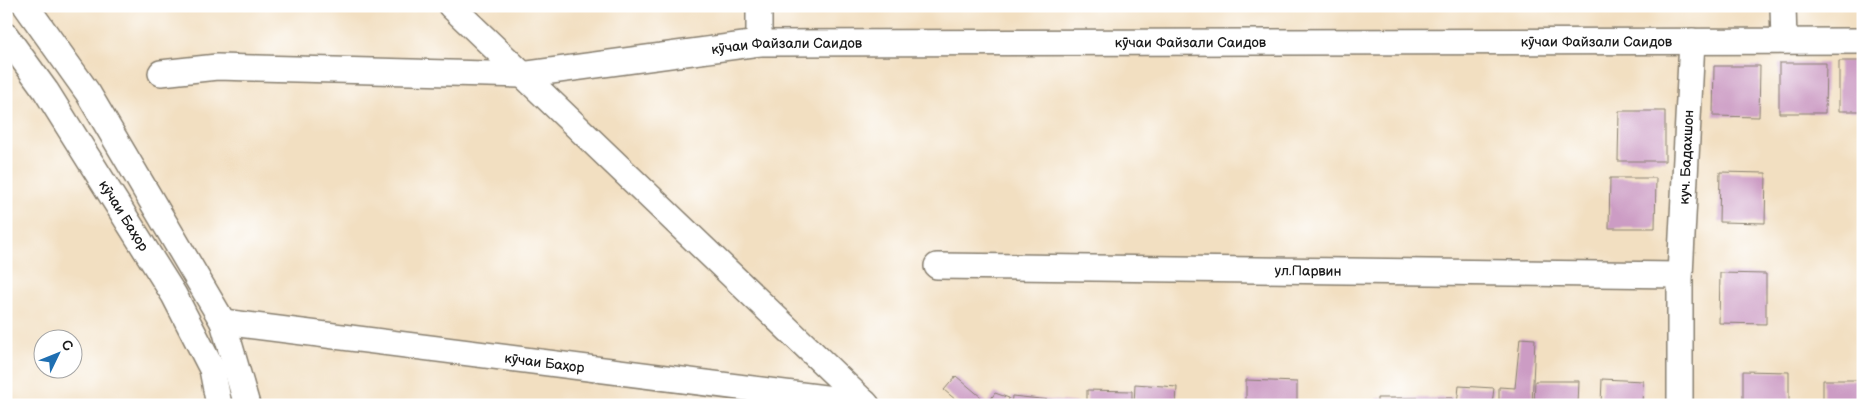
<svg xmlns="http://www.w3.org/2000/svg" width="1869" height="411" font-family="'Balsamiq Sans',sans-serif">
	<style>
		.building { fill: #cc9cc4 }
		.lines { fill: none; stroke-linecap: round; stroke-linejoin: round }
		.street-casing { stroke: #877e6e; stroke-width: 28 }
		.street { stroke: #fff; stroke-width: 25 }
		.labels { text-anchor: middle; stroke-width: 4; stroke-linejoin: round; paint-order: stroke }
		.street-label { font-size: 14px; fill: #1c1c1c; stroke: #fff }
	</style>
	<rect width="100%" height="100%" fill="#fff"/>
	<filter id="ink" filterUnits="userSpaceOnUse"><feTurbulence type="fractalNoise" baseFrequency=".02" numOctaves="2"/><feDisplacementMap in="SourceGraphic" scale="10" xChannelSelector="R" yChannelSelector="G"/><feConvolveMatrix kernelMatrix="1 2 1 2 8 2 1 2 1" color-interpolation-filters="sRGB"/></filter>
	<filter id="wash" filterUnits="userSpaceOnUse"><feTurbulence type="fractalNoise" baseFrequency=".0096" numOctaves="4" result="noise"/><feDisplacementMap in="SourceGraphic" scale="20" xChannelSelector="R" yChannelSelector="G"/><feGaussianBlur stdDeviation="1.12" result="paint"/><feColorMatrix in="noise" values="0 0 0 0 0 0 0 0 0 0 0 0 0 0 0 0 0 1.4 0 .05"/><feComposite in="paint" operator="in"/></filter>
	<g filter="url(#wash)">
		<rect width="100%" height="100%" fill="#f2dfc1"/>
		<g id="blocks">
			<!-- building -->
			<path class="building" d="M1839,61H1863V111H1839Z
				M1779,63H1826L1825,113H1779Z
				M1714,66H1760L1759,117L1713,116Z
				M1619,111H1665V161H1618Z
				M1720,172L1766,173L1765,223L1719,222Z
				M1610,178H1656L1655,228H1609Z
				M1720,273L1766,274V324L1719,323Z
				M1520,338L1535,339L1532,405H1499V387L1515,388Z
				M1743,371L1789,372V405H1743Z
				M956,376L988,403L995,393L1009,398L1007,405H962L944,390Z
				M1602,379L1643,381L1642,405H1601Z
				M1246,380L1297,382V405H1246Z
				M1823,380H1863V405H1823Z
				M1535,381H1579L1578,405H1534Z
				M1135,384L1177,387L1176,405H1134Z
				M1459,386L1494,388L1492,405H1457Z
				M1087,390L1132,391V405H1087Z
				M1012,396L1079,403V405H1011Z
				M1377,398H1453V405H1377Z"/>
		</g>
	</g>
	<g filter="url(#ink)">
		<use href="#blocks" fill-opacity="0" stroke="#877e6e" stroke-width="1"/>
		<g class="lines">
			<!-- street casing -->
			<g class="street-casing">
				<g id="street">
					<path d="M26,6L88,93L223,322L247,405"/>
					<path d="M451,6L867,405"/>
					<path d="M759,6V43"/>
					<path d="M1783,6L1784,41"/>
					<path id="s1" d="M6,36L46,91L174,295L212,369L219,405"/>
					<path id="s2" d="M161,73L217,67L521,75L759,43L1863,41"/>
					<path id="s3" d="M937,266L1680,275"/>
					<path id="s4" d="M223,322L865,403"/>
					<path id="s5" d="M1680,405V275L1692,41"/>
				</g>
			</g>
			<!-- street -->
			<use href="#street" class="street"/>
		</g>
	</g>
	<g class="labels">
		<!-- street labels -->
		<g class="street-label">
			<text dy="5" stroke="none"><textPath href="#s2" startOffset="1438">кӯчаи Файзали Саидов</textPath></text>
			<text dy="5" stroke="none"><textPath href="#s2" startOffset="1032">кӯчаи Файзали Саидов</textPath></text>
			<text dy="5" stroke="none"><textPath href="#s2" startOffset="628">кӯчаи Файзали Саидов</textPath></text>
			<text dy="5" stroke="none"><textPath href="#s5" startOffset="248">куч. Бадахшон</textPath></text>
			<text dy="5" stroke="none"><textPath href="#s1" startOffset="215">кӯчаи Баҳор</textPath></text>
			<text dy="5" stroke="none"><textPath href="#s3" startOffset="371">ул.Парвин</textPath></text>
			<text dy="5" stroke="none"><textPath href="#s4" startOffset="324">кӯчаи Баҳор</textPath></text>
		</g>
	</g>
	<!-- margin -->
	<rect width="1869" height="411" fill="none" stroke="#fff" stroke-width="25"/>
	<!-- north arrow -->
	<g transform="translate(58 354) rotate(47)"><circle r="24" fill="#ffffff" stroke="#a4a4a4"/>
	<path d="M0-4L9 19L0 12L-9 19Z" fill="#1f6fb2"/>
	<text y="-8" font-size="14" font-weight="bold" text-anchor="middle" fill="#1c1c1c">С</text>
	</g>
</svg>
